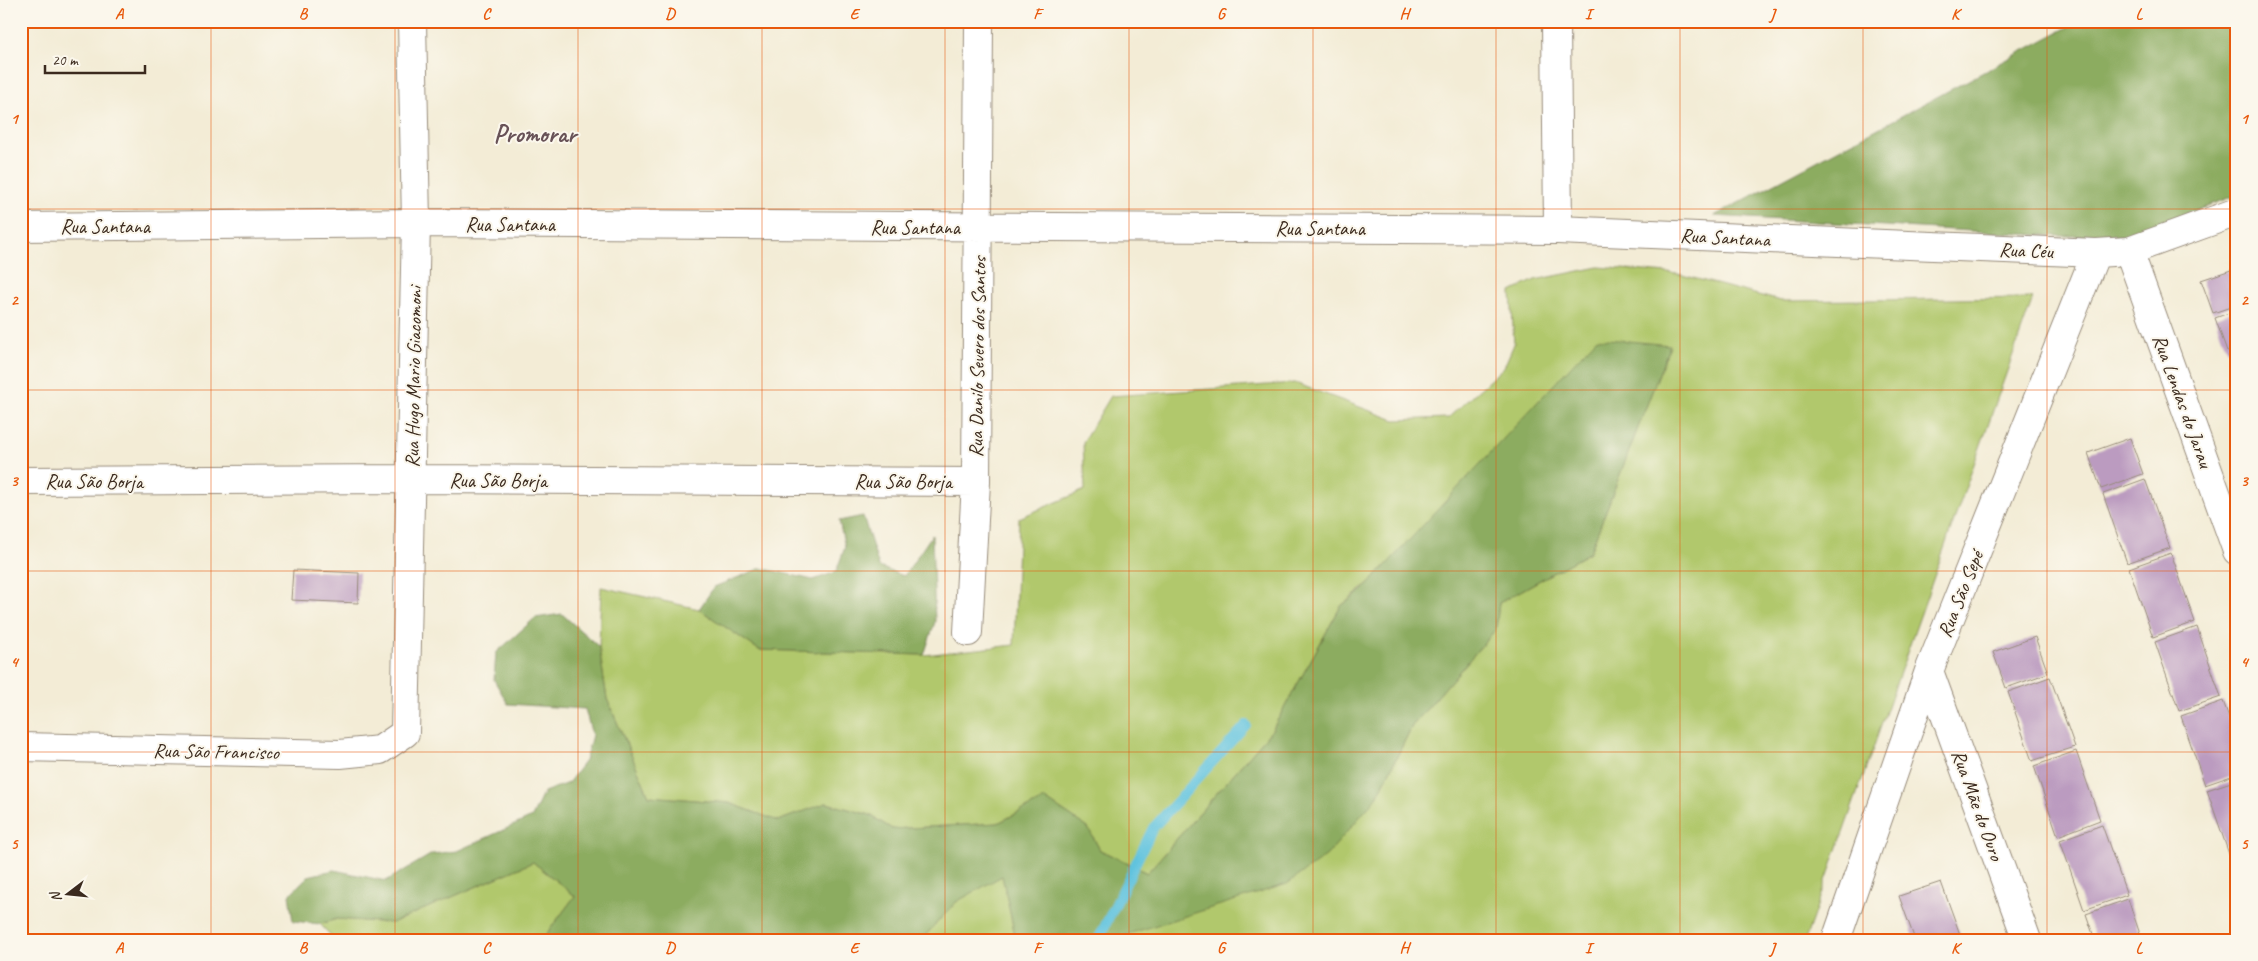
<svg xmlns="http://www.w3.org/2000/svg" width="2258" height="961" font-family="Caveat,sans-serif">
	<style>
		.green { fill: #b1c86c; stroke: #767945 }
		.forest { fill: #8cac60; stroke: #646b3f }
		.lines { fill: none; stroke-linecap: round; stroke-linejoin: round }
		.stream { stroke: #60c3de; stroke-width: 10 }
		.building { fill: #bb9bc0 }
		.minor-casing { stroke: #978b7a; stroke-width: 30 }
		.tertiary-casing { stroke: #978b7a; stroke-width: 30 }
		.minor { stroke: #fff; stroke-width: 28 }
		.tertiary { stroke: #fff; stroke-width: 28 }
		.grid { fill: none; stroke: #e8590c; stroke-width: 1; stroke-opacity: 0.55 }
		.labels { text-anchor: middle; stroke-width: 4; stroke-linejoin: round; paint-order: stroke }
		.street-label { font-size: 20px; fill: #3b2a1e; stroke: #fbf7ec }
		.district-label { font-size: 25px; font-weight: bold; fill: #685257; stroke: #fbf7ec }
		.neatline { fill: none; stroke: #e8590c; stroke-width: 2 }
		.grid-label { font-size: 16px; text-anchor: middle; font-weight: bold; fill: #e8590c }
	</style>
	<rect width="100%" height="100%" fill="#fbf7ec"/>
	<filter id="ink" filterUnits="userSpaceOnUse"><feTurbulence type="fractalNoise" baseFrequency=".02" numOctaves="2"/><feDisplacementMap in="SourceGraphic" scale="10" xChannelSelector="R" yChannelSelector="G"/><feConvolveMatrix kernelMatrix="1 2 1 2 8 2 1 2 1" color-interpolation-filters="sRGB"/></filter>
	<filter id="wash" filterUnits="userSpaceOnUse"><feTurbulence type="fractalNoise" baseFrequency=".0096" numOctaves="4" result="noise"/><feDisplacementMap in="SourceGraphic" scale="20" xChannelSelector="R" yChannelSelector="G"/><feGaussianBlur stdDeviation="1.12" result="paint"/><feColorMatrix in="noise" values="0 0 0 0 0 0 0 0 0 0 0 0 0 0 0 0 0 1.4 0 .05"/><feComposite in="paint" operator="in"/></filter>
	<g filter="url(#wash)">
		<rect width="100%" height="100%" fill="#f3ecd6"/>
		<!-- green -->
		<path class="green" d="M1599,267L1678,274L1781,301L2033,298L1805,940H1124V935L1377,797L1412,726L1496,629L1499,603L1590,552L1670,345L1341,606L1272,730L1147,873L1100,850L1088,828L1045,799L998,823L892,829L870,815L827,803L778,821L729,803L649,796L607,699L599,647L601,587L699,609L759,650L924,655L1014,645L1019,518L1085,490L1083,442L1111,396L1295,383L1395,420L1448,418L1504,367L1514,344L1511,292L1535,280Z
			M533,862L575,896L542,940H335L320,924L337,919L392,923Z
			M1002,875L1016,940H921L956,902Z"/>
		<!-- forest -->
		<path class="forest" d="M2079,21H2237V195L2125,236H2056L1714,216Z
			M1597,338L1670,345L1590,552L1499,603L1496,629L1412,726L1377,797L1327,855L1287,884L1125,935L1124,940H1016L1002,876L956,902L921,940H698L691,935L686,940H542L575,896L533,862L392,923L337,919L320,924L293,921L289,895L308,876L334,870L386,881L432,854L457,851L532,817L544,792L568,783L585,761L592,735L585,709L508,704L494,680L496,653L535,618L562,614L599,647L607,699L649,796L729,803L778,821L826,803L870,815L892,829L998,823L1045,799L1088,828L1100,850L1147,873L1272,730L1341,606L1363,590Z
			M863,516L879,567L904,576L932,535L935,622L924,655L759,650L699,609L714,587L761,568L813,580L836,572L845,547L839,521Z"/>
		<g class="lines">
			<!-- stream -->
			<path class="stream" d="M1098,940L1153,828L1246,725"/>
		</g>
		<g id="blocks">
			<!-- building -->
			<path class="building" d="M2237,268V305L2213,313L2201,280Z
				M2237,310V347L2227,351L2215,318Z
				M2237,353V379H2236L2228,356Z
				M2130,438L2143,474L2101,489L2088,453Z
				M2145,479L2170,548L2127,563L2103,494Z
				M2171,553L2195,622L2153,637L2129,568Z
				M293,570L359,573L358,603L291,600Z
				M2197,627L2221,697L2179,711L2155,642Z
				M2035,637L2048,673L2006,688L1993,652Z
				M2050,677L2075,747L2032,761L2008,692Z
				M2223,701L2237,739V774L2205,785L2181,716Z
				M2076,751L2100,820L2058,836L2034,766Z
				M2237,780V858L2231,860L2207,790Z
				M2102,825L2127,895L2084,910L2060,840Z
				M1941,882L1962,940H1915L1899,896Z
				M2128,899L2142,940H2095L2086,914Z"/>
		</g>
	</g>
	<g filter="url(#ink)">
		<use href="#blocks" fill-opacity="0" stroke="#978b7a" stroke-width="1"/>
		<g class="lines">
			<!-- minor casing -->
			<g class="minor-casing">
				<path id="minor" d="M21,227L416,223L1558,230L2096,253L2129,251L2237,212
					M2129,251L2237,551
					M21,481L411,479L976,482
					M968,632L976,482L979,21
					M1929,671L2027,940
					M21,747L340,754L380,750L405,733L416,223L412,21
					M1836,940L1929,671L2096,253"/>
			</g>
			<!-- tertiary casing -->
			<g class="tertiary-casing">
				<path id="tertiary" d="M1556,21L1558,230"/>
			</g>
			<!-- minor -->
			<use href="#minor" class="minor"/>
			<!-- tertiary -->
			<use href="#tertiary" class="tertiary"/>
		</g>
	</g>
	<!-- grid -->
	<path class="grid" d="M211,21V940M395,21V940M578,21V940M762,21V940M945,21V940M1129,21V940M1313,21V940M1496,21V940M1680,21V940M1863,21V940M2047,21V940M21,209H2237M21,390H2237M21,571H2237M21,752H2237"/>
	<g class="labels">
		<!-- street labels -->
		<g class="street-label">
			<text x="510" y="231">Rua Santana</text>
			<text x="105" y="233">Rua Santana</text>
			<text x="915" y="234">Rua Santana</text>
			<text x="1320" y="235">Rua Santana</text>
			<text transform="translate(1725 237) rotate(3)" y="7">Rua Santana</text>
			<text transform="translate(2026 250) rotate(2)" y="7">Rua Céu</text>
			<text transform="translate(977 357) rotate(-89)" y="7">Rua Danilo Severo dos Santos</text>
			<text transform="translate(413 377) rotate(-89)" y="7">Rua Hugo Mario Giacomoni</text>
			<text transform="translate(2183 401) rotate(70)" y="7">Rua Lendas do Jarau</text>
			<text x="498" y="487">Rua São Borja</text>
			<text x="94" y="488">Rua São Borja</text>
			<text x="903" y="488">Rua São Borja</text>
			<text transform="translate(1960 594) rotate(-68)" y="7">Rua São Sepé</text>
			<text transform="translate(216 751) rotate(1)" y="7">Rua São Francisco</text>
			<text transform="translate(1978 805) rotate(70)" y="7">Rua Mãe do Ouro</text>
		</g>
		<!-- district labels -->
		<g class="district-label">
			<text x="535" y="142">Promorar</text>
		</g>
	</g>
	<!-- margin -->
	<rect width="2258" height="961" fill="none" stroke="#fbf7ec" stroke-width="55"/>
	<!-- north arrow -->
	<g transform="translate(68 894) rotate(254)" stroke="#fbf7ec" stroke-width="4" paint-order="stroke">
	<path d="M0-4L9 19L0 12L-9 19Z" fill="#3b2a1e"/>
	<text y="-8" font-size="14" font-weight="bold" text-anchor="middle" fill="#3b2a1e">N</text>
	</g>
	<!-- scale -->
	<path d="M45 65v8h100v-8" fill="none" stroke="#3b2a1e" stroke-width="2.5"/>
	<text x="52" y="65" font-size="15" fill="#3b2a1e" stroke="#fbf7ec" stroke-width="4" paint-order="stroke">20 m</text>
	<rect x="28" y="28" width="2202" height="906" class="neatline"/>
	<g class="grid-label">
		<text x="119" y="19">A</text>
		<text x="303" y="19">B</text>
		<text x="486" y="19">C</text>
		<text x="670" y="19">D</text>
		<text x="854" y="19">E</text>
		<text x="1037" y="19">F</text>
		<text x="1221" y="19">G</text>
		<text x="1404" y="19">H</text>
		<text x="1588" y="19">I</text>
		<text x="1772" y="19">J</text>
		<text x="1955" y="19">K</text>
		<text x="2139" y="19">L</text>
		<text x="14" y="124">1</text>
		<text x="2244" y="124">1</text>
		<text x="14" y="305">2</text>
		<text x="2244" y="305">2</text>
		<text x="14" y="486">3</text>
		<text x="2244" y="486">3</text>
		<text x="14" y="667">4</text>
		<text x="2244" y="667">4</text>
		<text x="14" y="849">5</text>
		<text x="2244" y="849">5</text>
		<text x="119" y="953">A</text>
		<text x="303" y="953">B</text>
		<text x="486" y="953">C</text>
		<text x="670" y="953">D</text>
		<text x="854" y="953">E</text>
		<text x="1037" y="953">F</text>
		<text x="1221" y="953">G</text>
		<text x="1404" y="953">H</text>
		<text x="1588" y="953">I</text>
		<text x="1772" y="953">J</text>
		<text x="1955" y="953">K</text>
		<text x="2139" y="953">L</text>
	</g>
</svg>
